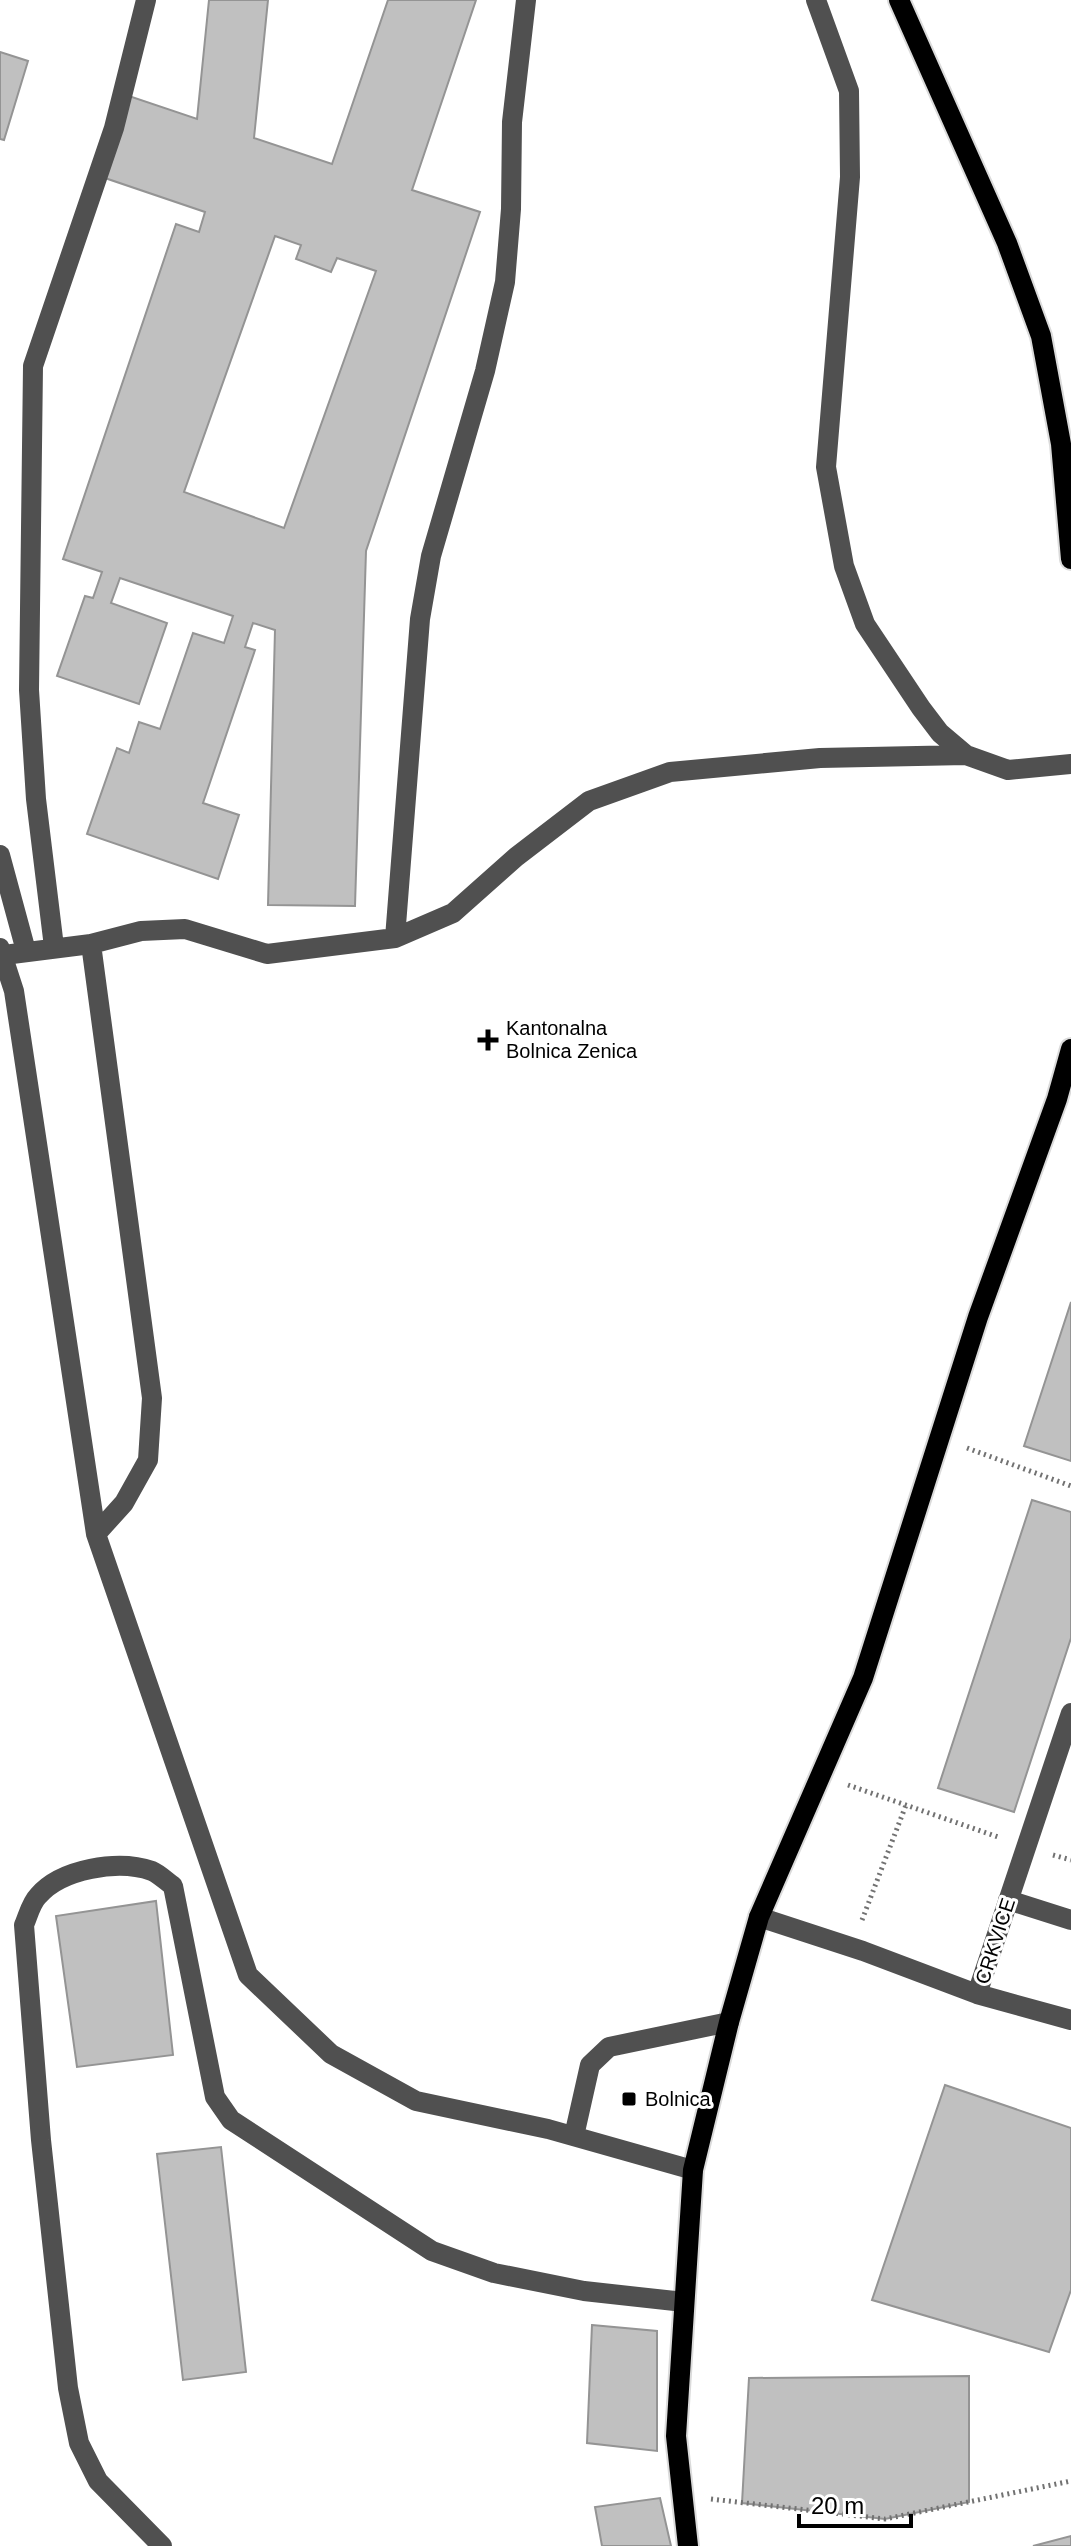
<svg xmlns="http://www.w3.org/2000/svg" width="1071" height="2546" font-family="Helvetica,sans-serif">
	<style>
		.building { fill: #c0c0c0; stroke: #949494; stroke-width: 2; fill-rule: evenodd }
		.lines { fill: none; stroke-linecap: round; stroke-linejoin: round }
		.major-casing { stroke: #dbdbdb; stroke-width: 24 }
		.path { stroke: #727272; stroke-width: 5; stroke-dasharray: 2 4; stroke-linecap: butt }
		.minor { stroke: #505050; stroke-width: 20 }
		.major { stroke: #000; stroke-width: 20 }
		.poi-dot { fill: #000; stroke: #fff; stroke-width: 3 }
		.labels { text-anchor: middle; stroke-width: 6; stroke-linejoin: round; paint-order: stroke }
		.poi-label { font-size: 20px; fill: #000; stroke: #fff; text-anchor: start }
		.street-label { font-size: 20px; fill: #000; stroke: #fff }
	</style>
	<rect width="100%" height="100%" fill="#fff"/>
	<!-- building -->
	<path class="building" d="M209,0H268L254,138L332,164L388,0H476L412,190L480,212L366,551L355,906L268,905L275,630L253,623L245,647L255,650L203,803L239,815L218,879L87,834L117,748L129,753L139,722L160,729L193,633L224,643L233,616L120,578L111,603L167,623L139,704L57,676L85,596L93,598L102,572L63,559L176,224L199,232L205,212L102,177L129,96L197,119ZM275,236L301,245L296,259L331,272L337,258L376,271L284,528L184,492Z
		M0,52L28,61L4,140L0,139Z
		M1071,1302V1461L1024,1446Z
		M1032,1500L1071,1512V1638L1014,1812L938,1788Z
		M156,1901L173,2055L77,2067L56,1916Z
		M945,2085L1071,2128V2290L1049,2352L872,2300Z
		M221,2147L246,2372L183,2380L157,2154Z
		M592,2325L657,2331V2451L587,2443Z
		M969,2376V2502L885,2519L742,2503L749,2378Z
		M660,2498L671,2546H602L595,2507Z
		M1071,2536V2546H1033Z"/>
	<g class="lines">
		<!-- major casing -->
		<g class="major-casing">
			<path id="major" d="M899,0L1007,243L1041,336L1061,444L1071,559
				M688,2546L676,2436L693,2170L729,2022L759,1917L863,1678L978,1317L1057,1099L1071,1049"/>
		</g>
		<!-- path -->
		<path class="path" d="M967,1448L1071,1486
			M848,1785L1001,1838
			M1053,1855L1071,1860
			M862,1920L906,1805
			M711,2499L885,2519L1071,2481"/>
		<!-- minor -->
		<path class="minor" d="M816,0L849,91L850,177L826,467L844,566L865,624L921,708L940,733L966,755
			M0,855L26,951
			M395,938L420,619L431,556L485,371L505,282L511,209L512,122L526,0
			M91,944L152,1398L148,1460L124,1503L96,1534
			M54,947L36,799L29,690L33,366L114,128L146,0
			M0,948L14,991L96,1534L248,1975L331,2054L416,2101L548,2129L693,2170
			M4,955L91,944L141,931L185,929L267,954L395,938L453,913L516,857L589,801L670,772L820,758L966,755L1008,770L1071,764
			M1008,1900L1071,1920
			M759,1917L863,1951L977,1994L1071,1713
			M977,1994L1071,2020
			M574,2136L590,2065L609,2047L729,2022
			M162,2546L98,2481L79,2443L68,2388L41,2140L24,1925C28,1916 31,1903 38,1896C61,1869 118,1859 152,1871C159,1874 166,1881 173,1886L215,2097L231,2120L432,2251L494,2273L584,2291L684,2302"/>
		<!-- major -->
		<use href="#major" class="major"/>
	</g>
	<!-- markers -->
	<g class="poi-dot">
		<path d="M484 1028h8v8h8v8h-8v8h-8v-8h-8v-8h8z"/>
		<rect x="621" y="2091" width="16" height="16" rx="4"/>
	</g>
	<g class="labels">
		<!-- poi labels -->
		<g class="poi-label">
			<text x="506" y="1035">Kantonalna<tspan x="506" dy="23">Bolnica Zenica</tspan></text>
			<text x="645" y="2106">Bolnica</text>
		</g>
		<!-- street labels -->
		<g class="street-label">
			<text transform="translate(995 1941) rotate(-72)" y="7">CRKVICE</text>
		</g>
	</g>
	<!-- scale -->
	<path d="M799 2514v12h112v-12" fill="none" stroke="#000000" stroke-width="4"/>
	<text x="811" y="2514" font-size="24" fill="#000000" stroke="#ffffff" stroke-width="6" paint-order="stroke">20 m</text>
</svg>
